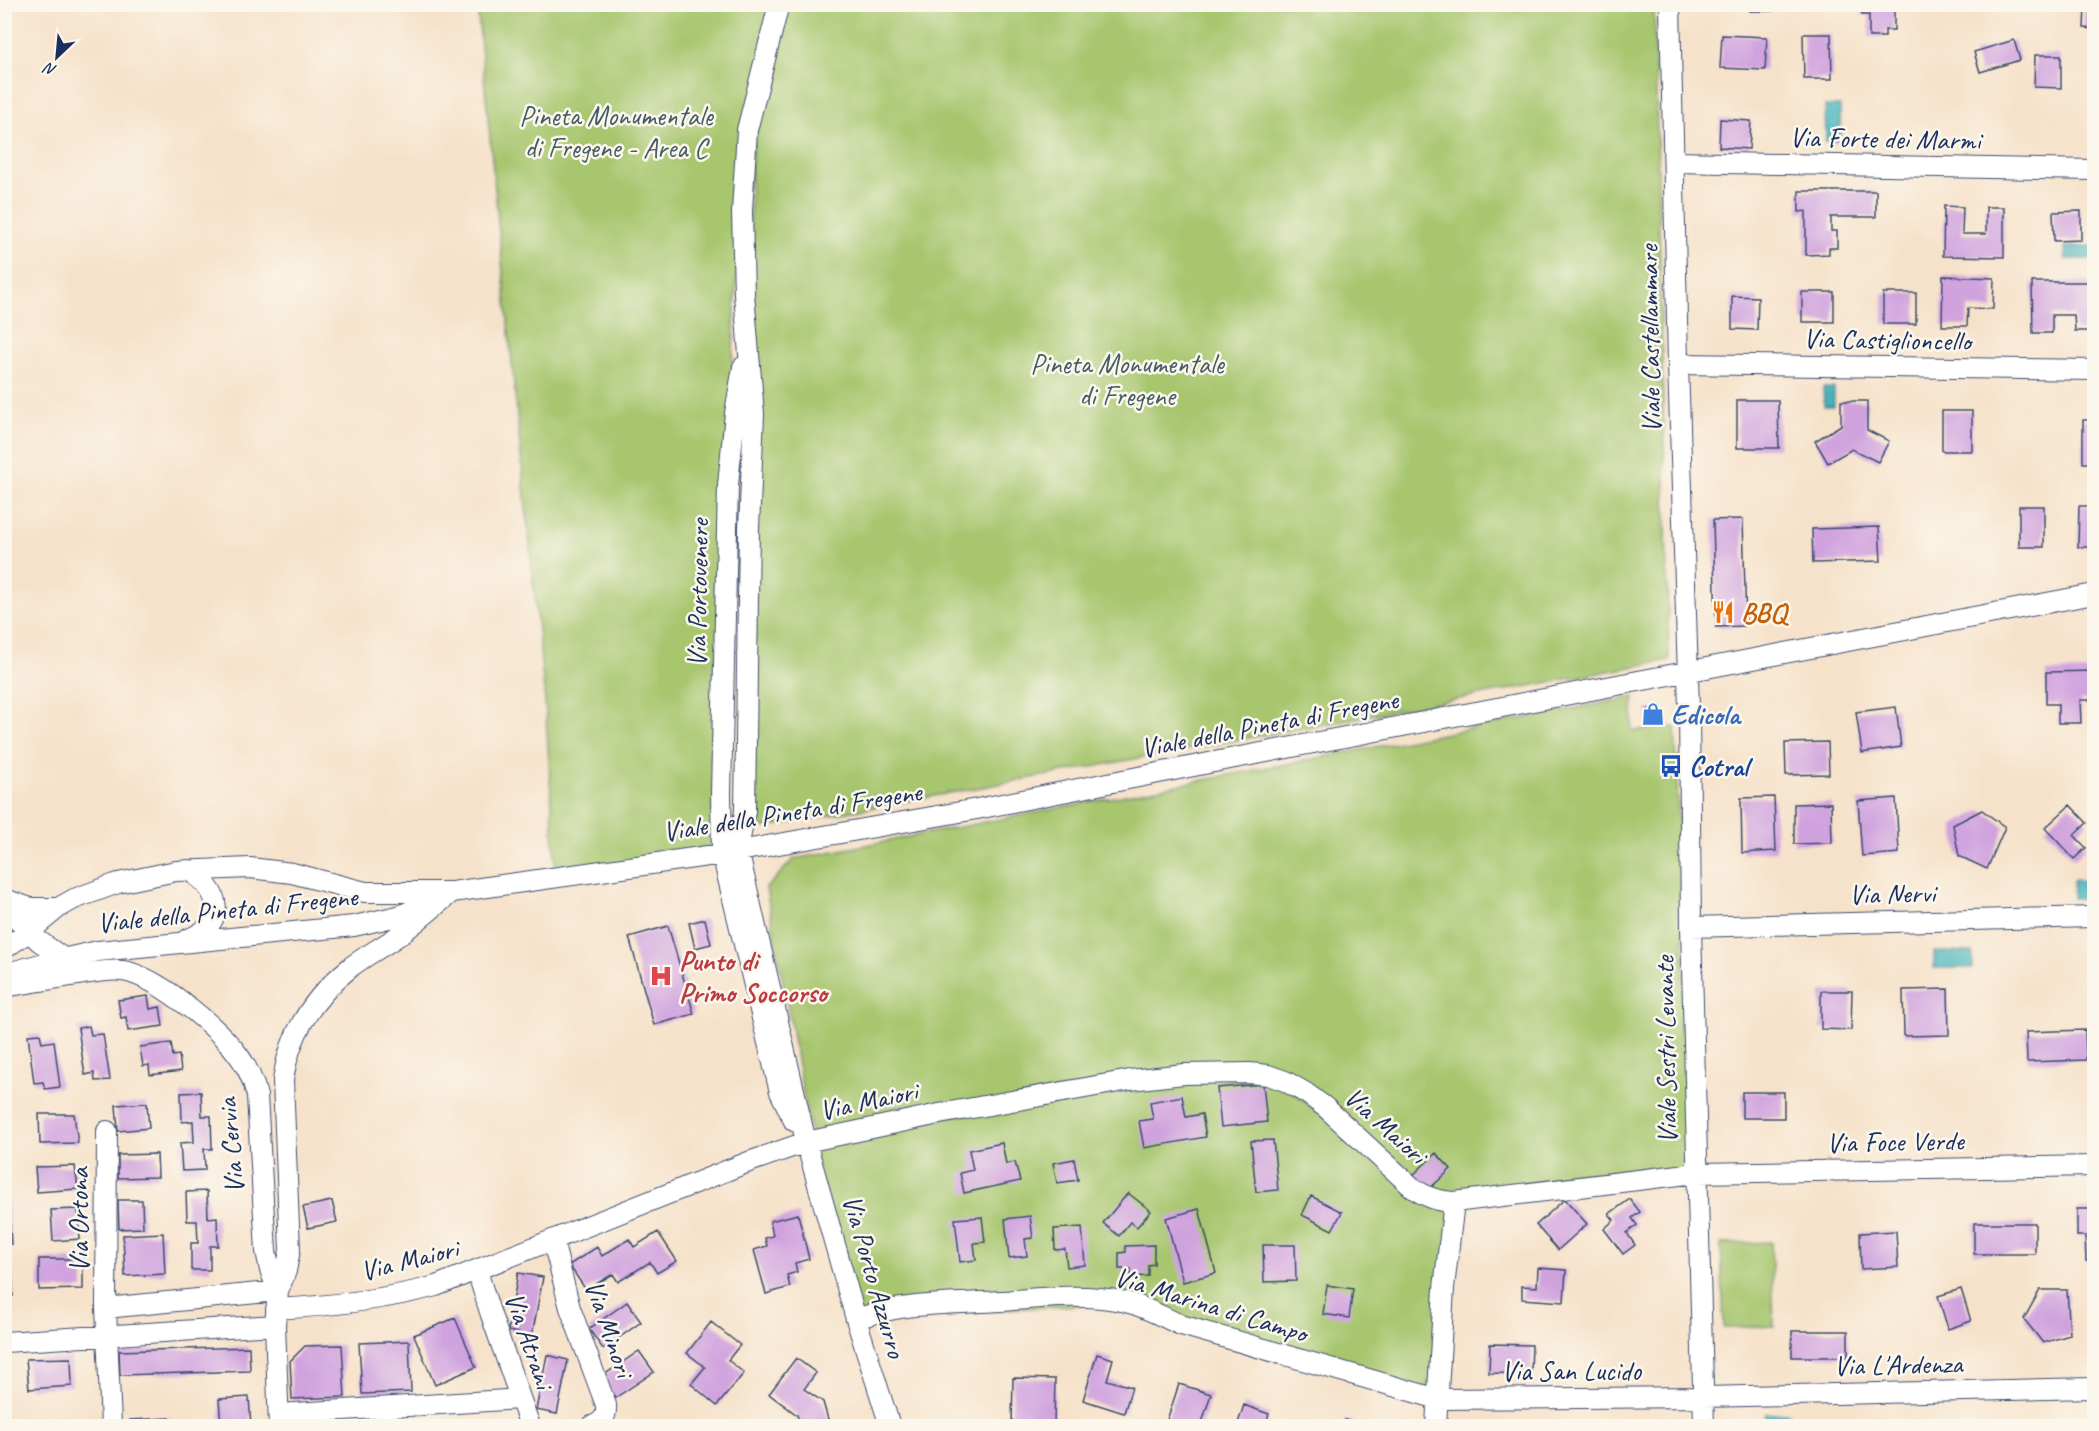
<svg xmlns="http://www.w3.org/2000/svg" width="2099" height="1431" font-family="Caveat,sans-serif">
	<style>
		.green { fill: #a7c66e; stroke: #617a66; stroke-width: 1.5 }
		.water { fill: #44b4ba; stroke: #30728c; stroke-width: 1.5 }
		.building { fill: #d0a3de }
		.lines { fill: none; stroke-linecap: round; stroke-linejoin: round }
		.minor-casing { stroke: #3c4a6e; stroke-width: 22 }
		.minor { stroke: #fff; stroke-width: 20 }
		.labels { text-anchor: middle; stroke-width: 5; stroke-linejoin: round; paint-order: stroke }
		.park-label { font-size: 28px; fill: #455c63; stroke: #fbf7ec }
		.street-label { font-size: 28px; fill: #1b2f5e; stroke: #fbf7ec }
		.food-label { font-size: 28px; font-weight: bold; fill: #c56008; stroke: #fbf7ec; text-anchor: start }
		.shop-label { font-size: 28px; font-weight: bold; fill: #366cbe; stroke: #fbf7ec; text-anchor: start }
		.transit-label { font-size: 28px; font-weight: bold; fill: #164399; stroke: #fbf7ec; text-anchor: start }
		.health-label { font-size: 28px; font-weight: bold; fill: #be3a42; stroke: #fbf7ec; text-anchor: start }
	</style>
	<rect width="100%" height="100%" fill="#fbf7ec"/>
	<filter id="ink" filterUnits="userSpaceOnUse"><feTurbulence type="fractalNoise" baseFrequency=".0167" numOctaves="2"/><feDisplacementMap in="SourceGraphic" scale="12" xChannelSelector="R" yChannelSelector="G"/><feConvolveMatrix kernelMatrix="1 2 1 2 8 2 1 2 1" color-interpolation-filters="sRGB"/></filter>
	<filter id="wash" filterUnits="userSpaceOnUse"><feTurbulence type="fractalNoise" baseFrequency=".008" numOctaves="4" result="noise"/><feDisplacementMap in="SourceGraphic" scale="24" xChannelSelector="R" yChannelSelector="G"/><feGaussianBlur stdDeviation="1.35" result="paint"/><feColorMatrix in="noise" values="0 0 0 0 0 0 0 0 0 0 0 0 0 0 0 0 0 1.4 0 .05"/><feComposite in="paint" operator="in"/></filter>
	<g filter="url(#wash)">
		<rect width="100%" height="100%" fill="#f6e2ca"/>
		<!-- green -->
		<path class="green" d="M477,5H773L737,267L731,395L720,852L556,874L545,701Z
			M779,5H1654L1669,660L750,830L749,240L753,132Z
			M1634,697L1632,731L1675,727L1692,1170L1439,1199L1259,1068L811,1137L766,888L794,859Z
			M1268,1075L1366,1147L1454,1202L1438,1399L1127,1302L856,1319L806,1142L1073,1095Z
			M1771,1242L1774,1326L1724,1328L1721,1244Z"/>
		<!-- water -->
		<path class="water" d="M1825,106H1840L1841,141L1826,142Z
			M2094,246V259H2065V247Z
			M1823,388H1834V406H1824Z
			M2073,880L2094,881V899L2072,898Z
			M1934,952H1973V968H1934Z
			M1789,1413L1790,1424L1766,1425V1414Z"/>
		<g id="blocks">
			<!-- building -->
			<path class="building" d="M1862,4H1894V30H1885V37H1869V15H1862Z
				M1951,4H1995V7H1951Z
				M2085,4H2094V29L2084,28Z
				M1750,5H1773V11H1750Z
				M1803,34H1831L1832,79H1804Z
				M1722,35L1767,37L1765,70L1720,68Z
				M2014,40L2020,60L1980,72L1974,52Z
				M2035,55H2061V88L2034,87Z
				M1720,119L1751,121L1749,149L1719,147Z
				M1799,191H1876V217H1831V231H1837V248H1829V254L1806,255V211L1799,212Z
				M1944,206L1963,207L1962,234H1986V207H2004V257L1943,256Z
				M2081,211V240L2054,241L2053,212Z
				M1943,276L1994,278L1993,309L1968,308L1967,326H1942Z
				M2032,282H2090V331H2075L2074,315H2052V333H2033Z
				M1802,292H1834V322H1802Z
				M1883,293H1916V324H1883Z
				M1732,296L1758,297L1757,330L1732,329Z
				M1737,400H1778L1779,448H1737Z
				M1841,401H1867V430L1889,441L1878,462L1852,449L1828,463L1815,441L1841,425Z
				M1942,411H1972V451H1942Z
				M2083,420H2094V463H2083Z
				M2019,506H2044V547H2019Z
				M2079,506H2094V547H2078Z
				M1743,519L1746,626L1716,627L1713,520Z
				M1879,527L1881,561L1813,563L1812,529Z
				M2094,671V700H2080L2081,723H2058V704H2046V672Z
				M1659,707L1661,719L1648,722L1646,710Z
				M1896,707L1901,747L1862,753L1856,712Z
				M1828,742L1829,774L1786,775L1785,743Z
				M1774,797L1776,851L1742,853L1741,798Z
				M1896,798L1899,853L1862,856L1858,801Z
				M1831,803L1832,843L1794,844V804Z
				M2070,805L2087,823L2074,835L2086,848L2074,859L2045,828Z
				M1982,810L2005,827L1987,869L1959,856L1953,825Z
				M705,919L711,944L695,948L689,923Z
				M668,926L694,1014L654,1025L629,937Z
				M1948,989L1949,1035L1904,1036L1903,990Z
				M1821,991H1852L1851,1030L1821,1029Z
				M148,996L150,1009L160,1007L163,1026L128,1031L126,1017L121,1018L118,1000Z
				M89,1026L91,1035L103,1034L110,1080L95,1081L94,1073L85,1075L78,1028Z
				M2085,1030L2086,1060L2027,1062L2026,1032Z
				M40,1034L42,1043L54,1041L60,1087L45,1089L43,1082L34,1083L28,1035Z
				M171,1043L173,1056L179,1055L181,1071L150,1075L149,1065L143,1066L140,1047Z
				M1263,1084L1267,1122L1221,1127L1217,1088Z
				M201,1092L202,1116H211L212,1149H204L205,1170L182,1171L180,1143L194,1142L193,1121L182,1122L181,1093Z
				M1742,1092H1784V1118H1742Z
				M1182,1096L1186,1117L1202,1114L1206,1137L1144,1148L1139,1121L1153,1119L1150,1102Z
				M147,1103L149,1128L118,1131L116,1105Z
				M39,1114H74L78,1143L40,1144Z
				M1273,1140L1278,1190L1256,1192L1251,1141Z
				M1002,1143L1006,1164L1015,1162L1020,1181L964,1193L960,1173L973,1170L969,1150Z
				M1436,1153L1451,1169L1426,1192L1411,1177Z
				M157,1154L158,1177L118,1178V1155Z
				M1074,1159L1078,1180L1057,1183L1053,1163Z
				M75,1166L78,1189L37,1192L35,1167Z
				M207,1191L208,1218L217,1217L218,1246H210V1270H191V1243H198L197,1221H187L186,1192Z
				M1128,1193L1151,1211L1137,1227L1130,1222L1119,1236L1103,1223Z
				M1311,1196L1342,1212L1332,1230L1302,1215Z
				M4,1199H8L11,1244L4,1245Z
				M1565,1199L1587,1224L1558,1250L1536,1225Z
				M1630,1199L1640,1212L1632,1218L1637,1225L1627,1233L1635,1245L1623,1254L1604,1229L1614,1220L1609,1214Z
				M118,1200H142L143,1228L119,1229Z
				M332,1201L337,1222L308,1228L303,1207Z
				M78,1209L80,1239L53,1241L51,1210Z
				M1199,1209L1216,1273L1183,1282L1166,1218Z
				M2077,1209H2094V1261H2086L2085,1236H2077Z
				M798,1214L809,1259L795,1263L797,1272L787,1275L790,1287L766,1294L754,1250L767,1246L765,1238L773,1236L770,1221Z
				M1030,1216L1033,1238L1025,1239L1027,1256L1009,1258L1005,1219Z
				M982,1217L985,1242L974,1243L976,1260L960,1262L955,1219Z
				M1974,1223H2035V1254H1974Z
				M1082,1227L1085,1265L1067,1267L1065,1249L1055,1250L1054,1229Z
				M1896,1231L1898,1267L1861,1269L1860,1233Z
				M658,1232L677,1261L657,1273L650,1262L618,1282L613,1274L586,1290L569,1265L597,1247L602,1256L629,1239L634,1247Z
				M163,1233L165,1274L125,1276L123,1235Z
				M1154,1245V1264L1148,1265V1276L1131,1277V1269H1119V1253L1126,1252L1125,1246Z
				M1263,1245H1295L1296,1281L1264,1282Z
				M39,1259H83V1289L39,1290Z
				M1538,1268L1566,1270L1564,1302L1522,1299V1286L1537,1287Z
				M4,1269H12L13,1296H4Z
				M518,1273L543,1277L532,1336L508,1331Z
				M1327,1285L1353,1289L1349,1318L1323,1314Z
				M1961,1289L1971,1321L1948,1329L1938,1296Z
				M2040,1290H2067L2070,1335L2043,1343L2024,1319Z
				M627,1302L641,1322L603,1349L589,1329Z
				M455,1318L476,1367L435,1385L414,1335Z
				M711,1322L740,1345L728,1360L744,1373L717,1406L691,1384L705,1367L687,1353Z
				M1792,1331H1848V1357H1792Z
				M409,1341L411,1392L362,1394L359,1343Z
				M1490,1344L1532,1345L1531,1374L1489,1373Z
				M342,1345L345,1397L292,1399L290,1361L305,1346Z
				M249,1347L250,1371L120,1375L119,1351Z
				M639,1351L654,1372L615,1398L601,1377Z
				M1097,1354L1113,1359L1107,1380L1132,1387L1124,1413L1083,1400Z
				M547,1355L568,1360L557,1414L536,1410Z
				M71,1358L72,1386L29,1389L26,1359Z
				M796,1358L816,1373L804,1389L823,1402L830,1426H801L797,1415L769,1394Z
				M1013,1378L1055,1379L1054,1426H1012Z
				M1179,1384L1211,1394L1201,1426H1186L1167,1420Z
				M249,1397L251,1426H221L219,1399Z
				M1244,1405L1269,1414L1265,1426H1237Z
				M170,1418L171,1426H130V1420Z
				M1345,1420L1367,1426H1343Z"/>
		</g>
	</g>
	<g filter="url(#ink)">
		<use href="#blocks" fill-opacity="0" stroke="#3c4a6e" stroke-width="1.5"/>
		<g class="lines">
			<!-- minor casing -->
			<g class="minor-casing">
				<path id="minor" d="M779,4L747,130L742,211L744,294L754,414L749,528L745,811L738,850L806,1142L856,1319L890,1426
					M1670,4L1678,364L1689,708L1691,927L1704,1426
					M1674,162L2094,170
					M1678,364L2094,370
					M743,367L735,413L728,485L721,793L722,854L780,1092L794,1121
					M187,870C221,888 229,923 188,939
					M4,899L30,908H58
					M4,907L39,941L63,958
					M1691,927L2094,917
					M4,949L35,927L58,908L74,899L118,883L176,871L250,868L292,873L365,892H452L722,854L977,809L1214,762L2094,594
					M4,974L48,962L98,951L354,926L398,916L426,905
					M4,987C29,983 53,979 78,975C93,973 108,969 123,971C156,976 210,1022 232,1047C244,1061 253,1077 257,1096L266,1251L270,1270L278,1291L275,1325L279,1426
					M107,1131L106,1308L111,1426
					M553,1241L570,1308L606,1405C607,1417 602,1423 592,1426
					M477,1271L491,1315L530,1426
					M278,1291L286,1271L290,1250L283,1081C289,1033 314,996 352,966C368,954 386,945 402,933C419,920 435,906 452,892
					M106,1308L278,1291
					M276,1309C331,1306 384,1300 436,1286L746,1163L806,1142L939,1114L1130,1080L1184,1074L1250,1073L1268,1075L1285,1081L1306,1093L1325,1107L1413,1188C1426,1197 1437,1201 1454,1202L1696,1173L2094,1166
					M856,1319C906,1302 950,1304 1002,1301C1041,1298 1083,1293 1121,1301C1143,1305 1162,1317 1181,1325L1438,1399L1704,1397L2094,1388
					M4,1342L275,1325
					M279,1414L520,1399
					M1436,1426L1444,1288L1454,1202"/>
			</g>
			<!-- minor -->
			<use href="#minor" class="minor"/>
		</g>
	</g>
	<!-- icons -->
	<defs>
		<g id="restaurant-bare" transform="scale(1.8)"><path d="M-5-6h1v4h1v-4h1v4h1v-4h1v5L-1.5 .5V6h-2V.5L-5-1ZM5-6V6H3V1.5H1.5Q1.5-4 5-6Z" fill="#e8710a" stroke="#fbf7ec" stroke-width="2.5" paint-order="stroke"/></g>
		<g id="shop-bare" transform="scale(1.8)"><path d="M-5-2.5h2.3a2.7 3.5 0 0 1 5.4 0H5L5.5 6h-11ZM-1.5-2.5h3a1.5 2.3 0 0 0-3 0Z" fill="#3f7fe0" stroke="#fbf7ec" stroke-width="2.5" paint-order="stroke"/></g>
		<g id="bus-bare" transform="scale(1.8)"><path d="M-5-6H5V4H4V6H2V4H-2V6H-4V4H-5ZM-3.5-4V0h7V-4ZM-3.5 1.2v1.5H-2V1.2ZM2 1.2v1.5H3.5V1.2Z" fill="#1a4fb4" stroke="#fbf7ec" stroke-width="2.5" paint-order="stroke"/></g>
		<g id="hospital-bare" transform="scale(1.8)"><path d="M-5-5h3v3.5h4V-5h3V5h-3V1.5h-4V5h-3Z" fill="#e0444e" stroke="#fbf7ec" stroke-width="2.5" paint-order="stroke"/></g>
	</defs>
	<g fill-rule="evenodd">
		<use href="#restaurant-bare" x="1723" y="612"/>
		<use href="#shop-bare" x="1653" y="714"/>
		<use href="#bus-bare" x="1671" y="766"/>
		<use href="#hospital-bare" x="661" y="976"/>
	</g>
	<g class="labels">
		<!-- park labels -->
		<g class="park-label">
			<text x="616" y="125">Pineta Monumentale<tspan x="616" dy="32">di Fregene - Area C</tspan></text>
			<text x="1127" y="373">Pineta Monumentale<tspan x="1127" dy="32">di Fregene</tspan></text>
		</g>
		<!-- street labels -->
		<g class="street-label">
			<text transform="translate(1885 138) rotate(1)" y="10">Via Forte dei Marmi</text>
			<text transform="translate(1649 339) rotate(-91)" y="10">Viale Castellammare</text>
			<text transform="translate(1887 339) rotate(1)" y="10">Via Castiglioncello</text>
			<text transform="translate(697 593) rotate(-89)" y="10">Via Portovenere</text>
			<text transform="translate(1269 723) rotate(-11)" y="10">Viale della Pineta di Fregene</text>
			<text transform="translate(792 811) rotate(-9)" y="10">Viale della Pineta di Fregene</text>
			<text transform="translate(1892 893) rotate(-1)" y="10">Via Nervi</text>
			<text transform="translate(227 909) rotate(-6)" y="10">Viale della Pineta di Fregene</text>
			<text transform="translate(1665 1050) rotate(-91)" y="10">Viale Sestri Levante</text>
			<text transform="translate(868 1100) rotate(-12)" y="10">Via Maiori</text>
			<text transform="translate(1386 1125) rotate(42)" y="10">Via Maiori</text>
			<text transform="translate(1895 1141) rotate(-1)" y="10">Via Foce Verde</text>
			<text transform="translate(230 1146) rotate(-95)" y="10">Via Cervia</text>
			<text transform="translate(78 1220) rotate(-90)" y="10">Via Ortona</text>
			<text transform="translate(409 1259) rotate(-14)" y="10">Via Maiori</text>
			<text transform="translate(875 1276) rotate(74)" y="10">Via Porto Azzurro</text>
			<text transform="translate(1211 1304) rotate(17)" y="10">Via Marina di Campo</text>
			<text transform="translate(610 1328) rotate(71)" y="10">Via Minori</text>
			<text transform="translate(530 1340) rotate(71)" y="10">Via Atrani</text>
			<text transform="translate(1898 1364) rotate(-1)" y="10">Via L'Ardenza</text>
			<text x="1571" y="1380">Via San Lucido</text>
		</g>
		<!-- food labels -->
		<g class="food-label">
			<text x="1741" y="622">BBQ</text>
		</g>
		<!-- shop labels -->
		<g class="shop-label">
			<text x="1671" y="724">Edicola</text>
		</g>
		<!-- transit labels -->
		<g class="transit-label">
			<text x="1689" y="776">Cotral</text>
		</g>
		<!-- health labels -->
		<g class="health-label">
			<text x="679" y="970">Punto di<tspan x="679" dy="32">Primo Soccorso</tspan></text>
		</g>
	</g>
	<!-- margin -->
	<rect width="2099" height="1431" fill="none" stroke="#fbf7ec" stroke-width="24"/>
	<!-- north arrow -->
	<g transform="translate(57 57) rotate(206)" stroke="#fbf7ec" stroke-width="4.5" paint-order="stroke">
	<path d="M0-4.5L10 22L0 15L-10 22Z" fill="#1b2f5e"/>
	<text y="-9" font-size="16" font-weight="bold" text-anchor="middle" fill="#1b2f5e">N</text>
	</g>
</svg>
